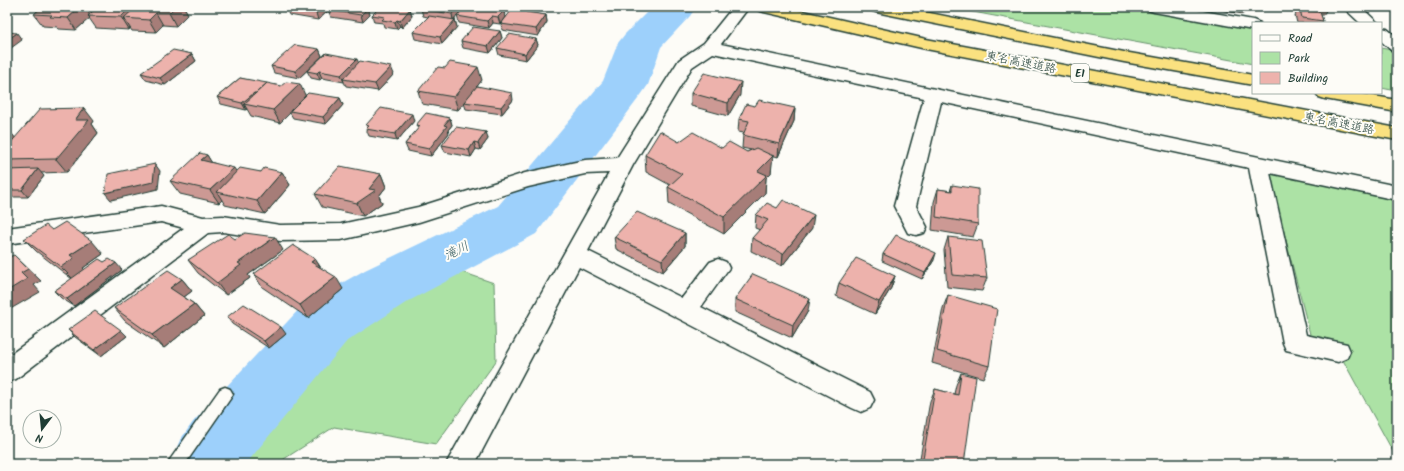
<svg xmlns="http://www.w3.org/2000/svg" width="1404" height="471" font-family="Kalam,'Klee One',sans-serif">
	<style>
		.green { fill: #ace2a5; stroke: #66906c }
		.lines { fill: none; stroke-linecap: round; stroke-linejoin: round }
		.river { fill: #9dd0fb; fill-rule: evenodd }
		.lane-casing { stroke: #1f3d34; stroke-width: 3 }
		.street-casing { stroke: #1f3d34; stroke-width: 3 }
		.highway-casing { stroke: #1f3d34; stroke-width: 3 }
		.lane { fill: #fdfcf7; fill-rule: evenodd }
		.street { fill: #fdfcf7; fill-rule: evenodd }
		.highway { fill: #fae180; fill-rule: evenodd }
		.wall { fill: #cc9994; stroke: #1f3d34 }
		.shaded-wall { fill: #a67d78; stroke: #1f3d34 }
		.building { fill: #edb2ac; stroke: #1f3d34 }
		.labels { text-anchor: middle; stroke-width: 4; stroke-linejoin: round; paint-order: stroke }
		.shield { fill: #fdfcf7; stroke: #62766e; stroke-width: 1 }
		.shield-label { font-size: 11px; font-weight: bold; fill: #1f3d34 }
		.street-label { font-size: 12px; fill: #1f3d34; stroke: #fdfcf7 }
		.water-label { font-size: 13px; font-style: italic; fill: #3e6266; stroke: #fdfcf7 }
	</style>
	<rect width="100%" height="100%" fill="#fdfcf7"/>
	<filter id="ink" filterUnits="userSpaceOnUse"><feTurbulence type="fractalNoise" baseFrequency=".025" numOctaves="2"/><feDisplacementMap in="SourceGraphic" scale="8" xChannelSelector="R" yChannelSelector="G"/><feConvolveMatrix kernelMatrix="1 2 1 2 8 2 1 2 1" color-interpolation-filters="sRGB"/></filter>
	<g filter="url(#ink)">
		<!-- green -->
		<path class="green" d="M946,7H1126L1253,25V64Z
			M1381,48L1397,51V91L1381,88Z
			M1268,170L1397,201V459L1338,351L1313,346Z
			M453,269L494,283L496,361L436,444L334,427L284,459L281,464H192L214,434L333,293Z"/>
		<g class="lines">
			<!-- river -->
			<path class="river" d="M652,7H696L690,16L661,47L648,85L641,95L536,234L407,302L347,341L246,464H170L180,440L193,422L303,305L365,270L498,206L603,81L618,43L625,34Z"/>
			<!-- lane casing -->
			<g class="lane-casing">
				<path id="lane" d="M225,387L230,389L233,394L230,399L185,464H167L220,389Z"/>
			</g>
			<!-- street casing -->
			<g class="street-casing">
				<path id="street" d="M733,7H749L721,44L1397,186V200L1270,173L1306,335L1347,344L1350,351L1347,358L1338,362L1286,350L1283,343L1249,168L941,102L916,206L927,227L924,233L916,235L908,233L894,206L924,98L713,53L692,67L633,165L588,251L682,298L710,262L718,259L726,262L729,268L701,307L870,392L874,400L870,408L861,412L852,408L579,267L475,464H446L609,173L585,174L528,187L419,222L341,240L280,241L223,232L208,233L16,379L7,382V357L184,228L161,222L7,244V228L161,206L203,217L223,216L280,225L341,224L418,207L525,173L585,160L617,158L679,60L704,43Z
					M1146,7H1181L1253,20L1260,23H1253V30L1154,12L1148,10Z
					M1343,7H1361L1378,23H1360Z
					M1381,28L1387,29L1397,37V51L1391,50L1381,41Z"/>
			</g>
			<!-- highway casing -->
			<g class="highway-casing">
				<path id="highway" d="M756,7H785L926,39L1397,128V140L926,49L764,12L758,10Z
					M868,7H900L1124,52L1253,75V85L1124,62L876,12L870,10Z
					M1316,93H1357L1397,100V112L1325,99L1319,97Z"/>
			</g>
			<!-- lane -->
			<use href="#lane" class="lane"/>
			<!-- street -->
			<use href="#street" class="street"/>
			<!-- highway -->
			<use href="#highway" class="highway"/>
		</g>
		<!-- wall -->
		<path class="wall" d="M42,7H184L188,14L176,26L163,25L156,32L132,31L130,28L129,30L96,28L89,18L76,30L59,29L57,27L43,26L34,14Z
			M331,7H364L368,8L370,15L363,22L331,17L328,10Z
			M402,7H422L419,10Z
			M464,7L454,20H455L457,27L442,44L415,39L413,32L428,17L423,16L421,9Z
			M573,7H583L581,9Z
			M1182,7H1203L1201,10Z
			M1208,7H1247L1243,14L1208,8Z
			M1303,7H1328V8L1323,15H1321L1323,21L1322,23H1297L1295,15L1300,9H1303Z
			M286,8L328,11L318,20L289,15Z
			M469,8H487L504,11L505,17L530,13L546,15L547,22L538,36L502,30L501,24L505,18L500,24L493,23L489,28L459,23L457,16Z
			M410,9L412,16L402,28L400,26L397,29L384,27L383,23L374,22L372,15Z
			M500,31L502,38L490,53L463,48L461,41Z
			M536,39L538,45L526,60L499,55L497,48Z
			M319,49L322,56L299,78L274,73L271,66Z
			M192,54L196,61L165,85L146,80L141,73Z
			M358,63L394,74L378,91L346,86L344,82L322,78L320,80L311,78L307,71Z
			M445,68L482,80L477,86L513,100L502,114L466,109L464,103L458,110L422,104L418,91Z
			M240,78L305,95L340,98L343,105L326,124L293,118L290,113L280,123L251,116L247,109L246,110L221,104L217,97Z
			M691,93L740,95L728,116L691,106Z
			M795,108L794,121L778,157L771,155V173L766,178L765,193L724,234L669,204L668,187L670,185L646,172L645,155L679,142L747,152L751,150L742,148L743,135L744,133L738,132L739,119Z
			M450,118L452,125L448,130L449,133L431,156L408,151L405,144L418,129L416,125Z
			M94,121L92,124L98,133L67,172L41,173L44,176L28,197H7V134L15,138Z
			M414,121L397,141L369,136L366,129L367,128L366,125Z
			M486,132L488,139L480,150L476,149L471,157L445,152L442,145Z
			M207,155L211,162L237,172H282L290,185L265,214L225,205L222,200L219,203L180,194L170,181Z
			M381,174L386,187L379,196L382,203L363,216L322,207L315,194Z
			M952,185L978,224L973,237L932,230L934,202L938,189L950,191Z
			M756,215L812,228L782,266L751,251L752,238L760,230L755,228Z
			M52,230L103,254L83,268L85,270L104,262L122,270L74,306L61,298L54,291L72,279L36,251L24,239Z
			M685,233V246L663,272L616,249L614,237Z
			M948,237L987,278L982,291L947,287L944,250Z
			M235,239L283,250L248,275L250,278L226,295L198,273L188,260Z
			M883,254L934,260L922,279L882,261Z
			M315,259L321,268L343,289L308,318L262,287L254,274Z
			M895,276L891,288L875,314L836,296L839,283Z
			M182,279L192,291L184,297L194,304L204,316L164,348L125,321L114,308Z
			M948,295L989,366L983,378L932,363L943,308Z
			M735,299L808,311L792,338L735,312Z
			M227,317L286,334L269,348L232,324Z
			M68,330L127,336L101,356L75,337Z
			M961,373L964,464H919L930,401L935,389L954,394L956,385Z"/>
		<!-- shaded-wall -->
		<path class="shaded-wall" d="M80,7H90L86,9L90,16H88L90,18L76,30L68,18Z
			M131,7H148L124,18L130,28L129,30L121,17Z
			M175,7H184L188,14L176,26L169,13Z
			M323,7H326L328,11L318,20L316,13Z
			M457,7H464L453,20L452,14Z
			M368,8L370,15L363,22L361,15Z
			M529,8L530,15L526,12Z
			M410,9L412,16L402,28L400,21Z
			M504,11L505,17L500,24L498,17Z
			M156,13L163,25L156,32L149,20Z
			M546,15L547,22L538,36L536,29Z
			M492,16L493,23L489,28L487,21Z
			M397,20L400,26L397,29L395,22Z
			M455,20L457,27L442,44L440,37Z
			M500,31L502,38L490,53L488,46Z
			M17,33L22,40L7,51V40Z
			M536,39L538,45L526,60L525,54Z
			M319,49L322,56L299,78L295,71Z
			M192,54L196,61L165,85L160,78Z
			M357,59L360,66L343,79L344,82L341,75Z
			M391,67L394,74L378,91L375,84Z
			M478,67L482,80L465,102H464V103L458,110L454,97Z
			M319,71L322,78L320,80L317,73Z
			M741,82L740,95L728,116V103Z
			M300,84L306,97L290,111V113L280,123L273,110Z
			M254,93L257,100L244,104L247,109L246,110L242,103Z
			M512,93L513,100L502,114L501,107Z
			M340,98L343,105L326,124L323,117Z
			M84,108L94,121L92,124L98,133L67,172L56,159L75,120Z
			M795,108L794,121L778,157L779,144Z
			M412,114L414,121L397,141L395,134Z
			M450,118L452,125L448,130L449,133L431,156L429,149L444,125Z
			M486,132L488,139L480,150L478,143Z
			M12,134L18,141L7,153V145Z
			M474,142L476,149L471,157L469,150Z
			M207,155L215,168L201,160Z
			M773,156L771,173L766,178L765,193L724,234V217L758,171Z
			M155,164L160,171L158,189L111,200L105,193Z
			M234,168L242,181L217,192L222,200L219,203L210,190Z
			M38,169L44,176L28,197L22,190Z
			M282,172L290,185L265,214L257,201Z
			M381,174L386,187L379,196L382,203L363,216L357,203Z
			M814,215L812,228L782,266L783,254Z
			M685,233V246L663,272L662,260Z
			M275,237L283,250L248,275L250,278L226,295L217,283L238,263Z
			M92,241L103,254L83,268L86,271L73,279L61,267L70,255Z
			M936,253L934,260L922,279L925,273Z
			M14,255L41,281L34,285L40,292L7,311V291L21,273Z
			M315,259L323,271L311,262Z
			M116,263L122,270L74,306L67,299Z
			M895,276L891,288L875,314L879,302Z
			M336,277L343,289L308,318L300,305Z
			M182,279L192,291L180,300L170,288Z
			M810,299L808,311L792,338L793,325Z
			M194,304L204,316L164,348L152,335Z
			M281,327L286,334L269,348L264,341Z
			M121,330L127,336L101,356L94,350Z"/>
		<!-- building -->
		<path class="building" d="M42,7H80L68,18L50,17L52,15L34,14Z
			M88,7H131L121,17L88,16L95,9H86Z
			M136,7H175L169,13H156L149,20L124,18Z
			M287,7H323L316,13L286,8Z
			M331,7H361L368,8L361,15L328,10Z
			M380,7H393L410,9L400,21L397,20L395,22L382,20L385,17L372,15Z
			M423,7H457L452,14L421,9Z
			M465,7L469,8L470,7H485L504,11L498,17L492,16L487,21L457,16Z
			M514,7H524L529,8L526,12L546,15L536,29L501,24Z
			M1300,9L1320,12L1323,21L1302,18Z
			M429,16L455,20L440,37L413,32Z
			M473,27L500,31L488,46L461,41Z
			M7,32L17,33L7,40Z
			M509,34L536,39L525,54L497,48Z
			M295,45L319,49L295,71L271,66Z
			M173,50L192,54L160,78L141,73Z
			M326,53L357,59L341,75L319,71L317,73L307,71Z
			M360,61L391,67L375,84L343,79Z
			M450,62L478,67L454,97L418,91L438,67L445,68Z
			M704,73L741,82L728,103L691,93Z
			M240,78L267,83L256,93H254L242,103L217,97Z
			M286,82L300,84L273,110L244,104L267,83L281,86Z
			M477,86L512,93L501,107L464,102Z
			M308,93L340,98L323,117L290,111Z
			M759,100L795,108L779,144L743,135L749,121L739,119L746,104L755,106Z
			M84,108L75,120H89L56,159L7,160V147L40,109Z
			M381,108L412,114L395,134L366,129L369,126L366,125Z
			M426,113L450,118L444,125L447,126L429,149L405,144L420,126L416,125Z
			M456,127L486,132L478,143L474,142L469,150L442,145Z
			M660,131L679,142L693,132L722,148L729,142L747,152L756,148L773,156L758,171L767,175L724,217L668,187L682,174L645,155Z
			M7,134H12L8,145H7Z
			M200,153L207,155L201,160L234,168L210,190L170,181Z
			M155,164L153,182L105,193L108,174Z
			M340,166L381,174L369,189L376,190L357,203L315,194Z
			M240,168L261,172L264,168L282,172L257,201L217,192Z
			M38,169L22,190H7V170Z
			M952,185L978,189V224L936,217L938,189L952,191Z
			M783,200L814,215L783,254L752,238L768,220L756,215L767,203L777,208Z
			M637,212L685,233L662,260L614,237Z
			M65,222L92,241L70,255L74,258L61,267L24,239L46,225L52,230Z
			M245,233L275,237L238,263L241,265L217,283L188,260L228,234L235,239Z
			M896,235L936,253L925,273L883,254Z
			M948,237L982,241L987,278L952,275Z
			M293,245L315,259L311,262L336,277L300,305L254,274Z
			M14,255L28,269L21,273L27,279L7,291V258Z
			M856,258L895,276L879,302L839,283Z
			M99,259L104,262L109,259L116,263L67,299L54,291Z
			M168,270L182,279L170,288L194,304L152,335L114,308Z
			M753,274L810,299L793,325L735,299Z
			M948,295L997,309L989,366L937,351Z
			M244,304L281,327L264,341L227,317Z
			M95,311L121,330L94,350L68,330Z
			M961,373L976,377L964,464H922L935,389L958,395Z"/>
	</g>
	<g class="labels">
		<!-- shield labels -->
		<rect class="shield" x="1071" y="64" width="18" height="18" rx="3"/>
		<g class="shield-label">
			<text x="1080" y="77">E1</text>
		</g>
		<!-- street labels -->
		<g class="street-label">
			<text transform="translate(1021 62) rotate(11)" y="4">東名高速道路</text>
			<text transform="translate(1339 123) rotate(11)" y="4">東名高速道路</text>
		</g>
		<!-- water labels -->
		<g class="water-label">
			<text transform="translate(456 250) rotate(-27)" y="5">滝川</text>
		</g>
	</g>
	<!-- margin -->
	<rect width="1404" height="471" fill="none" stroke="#fdfcf7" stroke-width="24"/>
	<rect x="12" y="12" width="1380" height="447" fill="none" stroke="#1f3d34" stroke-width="1.5" filter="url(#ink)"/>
	<!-- legend -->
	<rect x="1252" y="22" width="130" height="72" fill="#fdfcf7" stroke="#a4b0a9"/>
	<rect x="1260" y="35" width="20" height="6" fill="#fdfcf7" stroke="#a4b0a9"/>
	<text x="1288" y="42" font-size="12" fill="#1f3d34">Road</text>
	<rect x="1260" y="52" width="20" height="12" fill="#ace2a5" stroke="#a4b0a9"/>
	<text x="1288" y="62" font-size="12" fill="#1f3d34">Park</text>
	<rect x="1260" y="72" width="20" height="12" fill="#edb2ac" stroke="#a4b0a9"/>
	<text x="1288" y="82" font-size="12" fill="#1f3d34">Building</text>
	<!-- north arrow -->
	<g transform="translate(42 429) rotate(196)"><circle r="19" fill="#fdfcf7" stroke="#a4b0a9"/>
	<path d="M0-3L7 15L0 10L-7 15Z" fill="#1f3d34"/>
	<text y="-6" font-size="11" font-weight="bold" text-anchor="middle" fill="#1f3d34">N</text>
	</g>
</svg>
